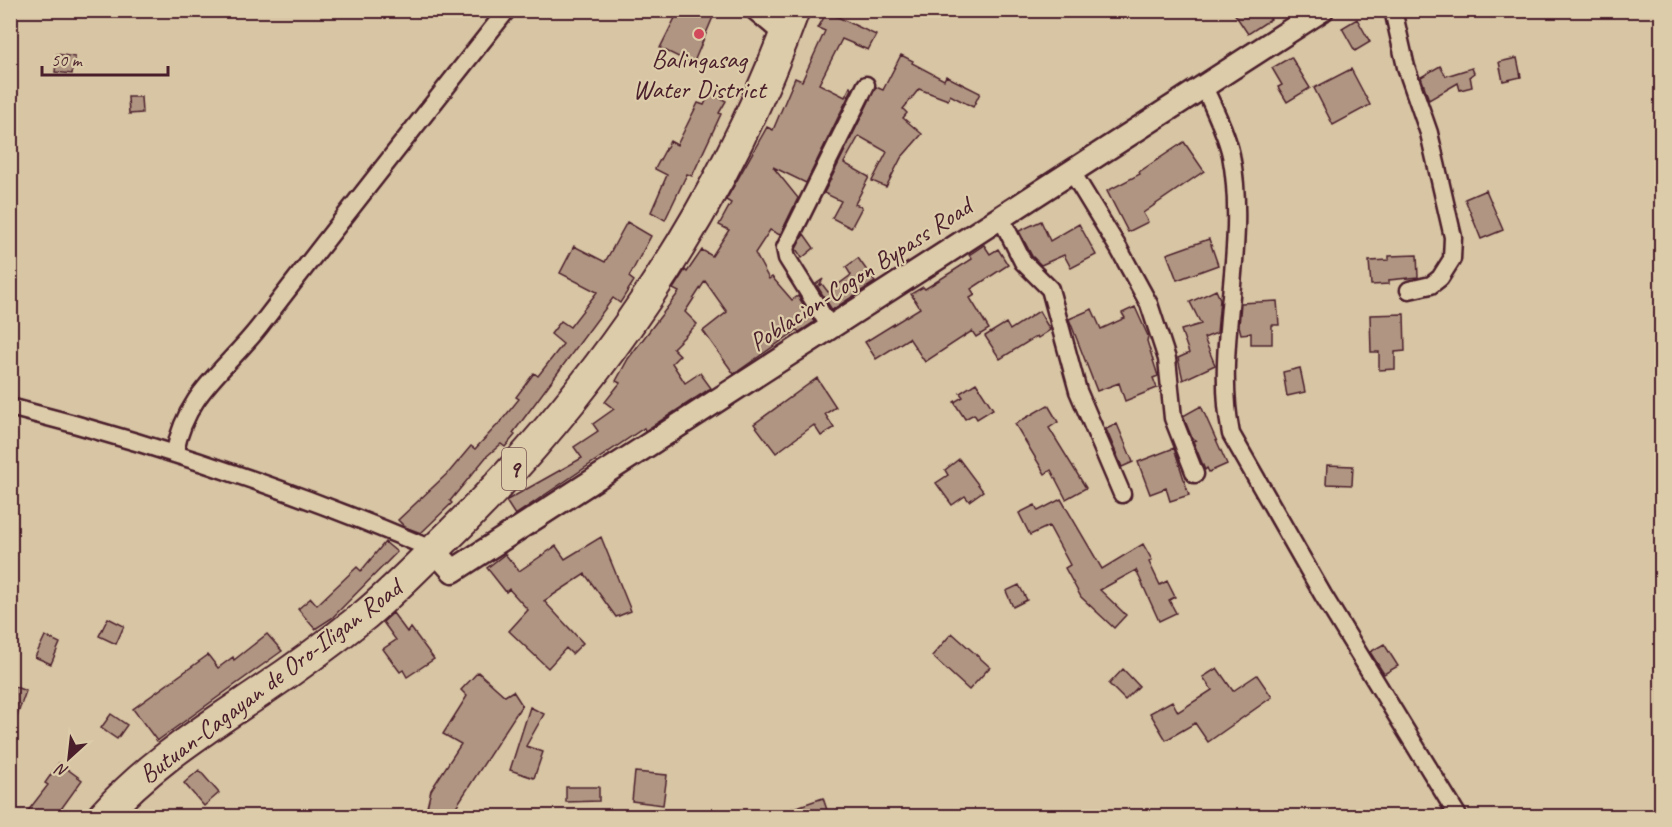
<svg xmlns="http://www.w3.org/2000/svg" width="1672" height="827" font-family="Caveat,sans-serif">
	<style>
		.building { fill: #b09682; stroke: #4a1f2b; stroke-width: 1.5 }
		.lines { fill: none; stroke-linecap: round; stroke-linejoin: round }
		.street-casing { stroke: #4a1f2b; stroke-width: 21 }
		.secondary-casing { stroke: #4a1f2b; stroke-width: 27 }
		.highway-casing { stroke: #4a1f2b; stroke-width: 34 }
		.street { stroke: #ddcca9; stroke-width: 16 }
		.secondary { stroke: #ddcca9; stroke-width: 22 }
		.highway { stroke: #ddcca9; stroke-width: 30 }
		.poi-dot { fill: #d1495b; stroke: #ddcca9; stroke-width: 2 }
		.labels { text-anchor: middle; stroke-width: 4.5; stroke-linejoin: round; paint-order: stroke }
		.shield { fill: #ddcca9; stroke: #765351; stroke-width: 1.5 }
		.shield-label { font-size: 24px; font-weight: bold; fill: #4a1f2b }
		.poi-label { font-size: 26px; fill: #4a1f2b; stroke: #ddcca9 }
		.street-label { font-size: 26px; fill: #4a1f2b; stroke: #ddcca9 }
	</style>
	<rect width="100%" height="100%" fill="#d7c5a4"/>
	<filter id="ink" filterUnits="userSpaceOnUse"><feTurbulence type="fractalNoise" baseFrequency=".0167" numOctaves="2"/><feDisplacementMap in="SourceGraphic" scale="12" xChannelSelector="R" yChannelSelector="G"/><feConvolveMatrix kernelMatrix="1 2 1 2 8 2 1 2 1" color-interpolation-filters="sRGB"/></filter>
	<g filter="url(#ink)">
		<!-- building -->
		<path class="building" d="M679,10H716L693,64L660,48Z
			M1232,10H1265L1271,19L1248,34Z
			M827,12L876,35L868,50L842,39L819,84L845,97L850,87L852,89L806,183L773,167L798,198L780,235L770,230L755,253L769,279L772,277L792,300L798,296L814,322L799,332L797,330L734,374L703,331L727,312L705,281L685,312L697,324L673,348L680,355L672,363L685,383L700,373L711,388L645,431L644,428L515,515L506,501L509,499L582,458L574,447L598,431L593,424L614,409L605,402L620,383L616,381L628,359L679,292L673,289L685,270L687,272L702,250L712,256L729,230L719,225L731,203L726,200L767,127L773,130L795,78L802,81L825,31L818,28Z
			M1357,19L1370,42L1355,51L1342,28Z
			M57,54L75,57L72,74L55,72Z
			M901,55L913,61L912,63L944,80L946,76L980,93L973,107L950,95L948,100L919,89L903,109L907,113L903,118L922,134L901,158L886,187L872,181L887,152L859,136L844,163L869,177L855,204L862,207L851,228L832,218L841,201L824,193L876,87L883,90Z
			M1291,57L1310,88L1287,102L1278,87L1282,85L1272,68Z
			M1517,58L1521,77L1503,81L1499,62Z
			M1440,66L1446,76L1472,68L1474,73L1470,76L1472,87L1460,90L1458,83L1429,100L1421,77Z
			M1351,69L1370,105L1333,125L1314,88Z
			M710,93L726,101L719,113L721,114L692,176L687,174L665,220L651,212L667,175L655,169L670,141L677,145L698,103L704,105Z
			M128,97H141L142,113L129,114Z
			M1184,142L1204,171L1143,213L1148,222L1128,232L1107,191L1140,174L1139,172Z
			M1486,190L1503,230L1481,239L1465,199Z
			M1041,221L1050,241L1079,224L1096,255L1071,268L1064,255L1041,265L1032,256L1019,231Z
			M627,222L651,236L629,277L634,281L620,303L613,298L513,433L515,435L505,447L501,444L487,456L450,501L452,503L421,533L405,527L398,520L450,471L471,446L475,449L502,420L519,399L516,397L534,373L538,376L563,344L551,334L561,321L570,327L597,292L560,273L574,246L605,262Z
			M804,234L814,248L802,258L796,249Z
			M1209,239L1218,265L1177,280L1167,254Z
			M984,245L990,254L998,249L1008,265L971,289L975,295L970,298L989,329L976,337L972,331L925,362L909,338L876,359L865,342L920,308L911,294L923,287L925,289L972,259L969,255Z
			M1417,255L1418,277L1389,280V284L1371,285L1369,261L1389,260V256Z
			M858,258L875,282L832,310L816,284L823,279L819,286L822,284L828,292L851,275L846,267Z
			M1216,290L1220,299L1217,333L1204,338L1215,365L1183,380L1178,358L1189,353L1181,330L1201,324L1190,302Z
			M1277,301L1279,325H1272V344H1251V333L1241,334L1239,326L1241,303Z
			M1135,307L1148,336L1147,341L1158,376L1153,378L1157,388L1125,401L1119,383L1097,391L1069,319L1092,309L1101,329L1125,318L1122,313Z
			M1039,311L1050,330L1038,338L1037,336L1000,359L985,336L1006,323L1010,330Z
			M1404,314L1405,351L1395,352V369L1379,370V352H1371L1370,315Z
			M1300,368L1305,392L1287,396L1283,372Z
			M817,378L836,407L825,414L834,428L821,436L814,425L776,453L754,424Z
			M976,383L993,409L977,419L974,414L965,419L954,402L963,397L960,393Z
			M1048,405L1058,422L1049,428L1086,488L1066,499L1051,470L1045,474L1015,424Z
			M1201,406L1227,464L1209,472L1207,468L1205,470L1193,441L1196,440L1192,438L1183,416Z
			M1117,424L1133,462L1122,467L1106,429Z
			M1174,448L1189,495L1170,501L1166,488L1150,494L1138,462Z
			M959,459L983,491L969,501L965,496L952,505L936,483L948,475L945,470Z
			M1327,465L1353,466L1352,485L1326,484Z
			M1061,499L1102,569L1143,544L1152,560L1149,562L1160,585L1167,581L1175,597L1169,600L1176,613L1159,621L1136,570L1100,590L1126,615L1114,628L1081,597L1065,568L1070,565L1049,526L1030,535L1019,513L1035,505L1038,511Z
			M601,537L631,611L616,617L585,574L544,601L583,643L572,654L566,648L548,668L509,631L528,610L509,589L506,592L487,568L505,554L519,571L556,546L565,559Z
			M385,542L397,552L332,618L315,629L298,609L311,598L317,605L357,567L361,571Z
			M1019,585L1027,600L1013,607L1006,591Z
			M393,613L407,632L411,628L434,659L407,677L403,670L400,672L383,649L396,640L383,622Z
			M108,618L124,626L116,644L99,636Z
			M952,633L990,667L969,690L932,656Z
			M267,634L282,651L157,741L133,709L208,655L218,668L233,657L234,660Z
			M45,636L60,643L51,664L35,657Z
			M1384,644L1398,666L1384,674L1370,652Z
			M1217,668L1233,691L1257,675L1272,697L1208,742L1195,723L1166,740L1150,713L1172,701L1178,712L1212,690L1203,677Z
			M1123,669L1139,686L1125,700L1109,684Z
			M478,672L505,696L513,691L522,705L450,816H425L431,790L461,744L443,734L467,696L461,690Z
			M10,685L26,691L12,730H10Z
			M530,707L544,714L526,746L543,752L534,778L510,770Z
			M111,714L127,725L117,739L101,728Z
			M59,763L82,780L56,816H24L48,785L45,783Z
			M199,770L219,793L204,806L184,783Z
			M635,772L667,775L663,805L632,801Z
			M566,787H599V801L566,802Z
			M823,798L829,816H776V814Z"/>
		<g class="lines">
			<!-- street casing -->
			<g class="street-casing">
				<path id="street" d="M753,10L784,36
					M1393,10L1406,67L1429,133L1453,237L1452,259L1440,278L1431,285L1409,290
					M1204,87C1214,109 1226,132 1231,155C1249,248 1213,344 1231,434L1323,595L1458,816
					M1072,172L1119,249L1149,304L1167,359L1173,418L1195,474
					M1001,218L1023,262L1050,289L1078,391L1122,494
					M830,327L787,258L785,248L866,85
					M10,407C156,444 296,491 434,550
					M175,452C186,393 225,371 260,326C341,220 424,115 507,10"/>
			</g>
			<!-- secondary casing -->
			<g class="secondary-casing">
				<path id="secondary" d="M434,550L453,571L1322,10"/>
			</g>
			<!-- highway casing -->
			<g class="highway-casing">
				<path id="highway" d="M103,816C148,765 204,730 260,692C296,668 331,642 365,615C390,594 413,571 436,548C592,399 720,214 794,10"/>
			</g>
			<!-- street -->
			<use href="#street" class="street"/>
			<!-- secondary -->
			<use href="#secondary" class="secondary"/>
			<!-- highway -->
			<use href="#highway" class="highway"/>
		</g>
	</g>
	<!-- markers -->
	<circle class="poi-dot" cx="699" cy="34" r="6"/>
	<g class="labels">
		<!-- shield labels -->
		<rect class="shield" x="502" y="448" width="24" height="42" rx="4.5"/>
		<g class="shield-label">
			<text x="514" y="477">9</text>
		</g>
		<!-- poi labels -->
		<g class="poi-label">
			<text x="699" y="68">Balingasag<tspan x="699" dy="30">Water District</tspan></text>
		</g>
		<!-- street labels -->
		<g class="street-label">
			<text transform="translate(860 274) rotate(-33)" y="9">Poblacion-Cogon Bypass Road</text>
			<text transform="translate(270 681) rotate(-37)" y="9">Butuan-Cagayan de Oro-Iligan Road</text>
		</g>
	</g>
	<!-- margin -->
	<rect width="1672" height="827" fill="none" stroke="#ddcca9" stroke-width="36"/>
	<rect x="18" y="18" width="1636" height="791" fill="none" stroke="#4a1f2b" stroke-width="2" filter="url(#ink)"/>
	<!-- north arrow -->
	<g transform="translate(69 758) rotate(207)" stroke="#ddcca9" stroke-width="4.5" paint-order="stroke">
	<path d="M0-4.5L10 22L0 15L-10 22Z" fill="#4a1f2b"/>
	<text y="-9" font-size="16" font-weight="bold" text-anchor="middle" fill="#4a1f2b">N</text>
	</g>
	<!-- scale -->
	<path d="M42 66v9h126v-9" fill="none" stroke="#4a1f2b" stroke-width="3"/>
	<text x="51" y="66" font-size="18" fill="#4a1f2b" stroke="#ddcca9" stroke-width="4.5" paint-order="stroke">50 m</text>
</svg>
